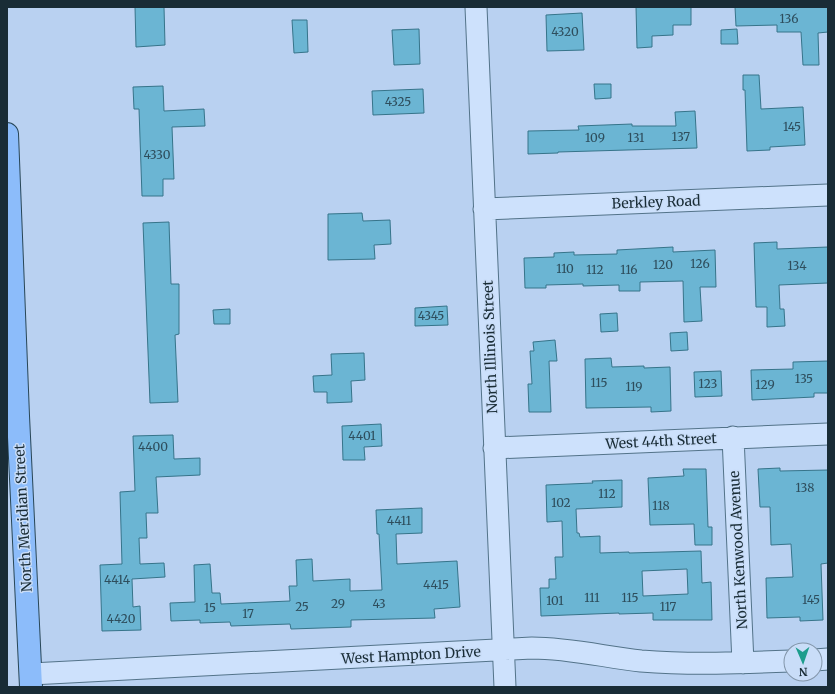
<svg xmlns="http://www.w3.org/2000/svg" width="835" height="694" font-family="Merriweather,serif">
	<style>
		.building { fill: #6bb5d3; stroke: #36748a; fill-rule: evenodd }
		.lines { fill: none; stroke-linecap: round; stroke-linejoin: round }
		.minor-casing { stroke: #537389; stroke-width: 23 }
		.major-casing { stroke: #284656; stroke-width: 24 }
		.minor { stroke: #cde1fc; stroke-width: 21 }
		.major { stroke: #8cbcfa; stroke-width: 22 }
		.labels { text-anchor: middle; stroke-width: 3; stroke-linejoin: round; paint-order: stroke }
		.number-label { font-size: 12px; fill: #2e4e5d }
		.street-label { font-size: 14px; fill: #192c36; stroke: #c9ddf8 }
	</style>
	<rect width="100%" height="100%" fill="#b9d1f1"/>
	<!-- building -->
	<path class="building" d="M135,7H164L165,45L136,47Z
		M636,7H691V25H673V35L652,36V47L637,48Z
		M735,7H828V32L818,33L819,65H803L801,32H777V25L736,26Z
		M582,13L584,50L547,51L546,15Z
		M292,20H307L308,52L294,53Z
		M419,29L420,64L394,65L392,30Z
		M737,29L738,44H721V30Z
		M743,75H759L761,109L803,107L805,145L770,147V150L747,151L745,90H743Z
		M594,84H611V98L595,99Z
		M163,86L164,111L204,109L205,126L172,127L174,179H163V196H142L139,109H134L133,87Z
		M423,89L424,113L373,115L372,91Z
		M695,111L697,148L558,152V153L528,154V131L579,130L578,126L632,124V126H676L675,112Z
		M362,213L363,221L390,220L391,244L374,245L375,259L328,260V214Z
		M169,222L171,284H179V334L175,335L178,402L150,403L143,223Z
		M777,242V249L828,247V283L779,285L780,309H784L785,326L767,327V307H756L754,243Z
		M673,247V252L715,250L716,287H700L702,321L684,322L683,281L640,282V291H619V285L583,286V284L546,285V288H525L524,258L554,257V253L574,252V255L617,254V250Z
		M447,306L448,325L415,326V308Z
		M230,309V324H214L213,310Z
		M617,313L618,331L601,332L600,314Z
		M687,332L688,350L671,351L670,333Z
		M555,340L557,361H549L551,412H529L528,384H532L530,351H534L533,342Z
		M364,353L365,380L351,381L352,402L327,403V392H314L313,376L332,375L331,354Z
		M611,358L612,367L644,366V368L670,367L671,411L651,412V407L586,408L585,359Z
		M828,361V393H814V397L752,400L751,370L793,369V362Z
		M721,371L722,396L695,397L694,372Z
		M381,424L382,446L364,447L365,460H343L342,426Z
		M173,435L174,459L200,458V475L156,477L158,513H146L147,538H139L140,564L164,563L165,577L132,579L133,607L140,606L141,630L102,631L100,565L122,564L120,492L135,491L133,436Z
		M780,468V471L828,470V563L821,564L823,620L800,621V617L767,618L766,578L793,577L791,544L771,545L770,507H760L758,469Z
		M683,469H706L708,527H712V545H695L694,524L650,525L648,478L684,476Z
		M622,480V507L576,509L577,533H579L580,537L600,536V553L629,552V553L701,551L702,583L711,582L712,620H653V613L619,614V613L541,616L540,588H549V579H556L555,557H563L562,521L547,522L546,485L593,483L592,481ZM687,569L688,594L643,596L642,571Z
		M422,508V533L396,534L397,564L457,561L460,607L434,609L435,618L351,620V627L291,629L290,624L231,626L230,622L200,623V620L171,621L170,603L195,602L194,565L210,564L212,593H220L221,604L290,601L289,586H297L296,560L312,559L313,581L350,579V591L382,590L379,534H377L376,510Z"/>
	<g class="lines">
		<!-- minor casing -->
		<g class="minor-casing">
			<path id="minor" d="M476,7L505,687
				M484,209L828,195
				M733,437L743,663
				M494,448L828,434
				M815,660L828,659
				M31,674L532,648C569,648 605,657 641,661C691,665 741,663 791,661"/>
		</g>
		<!-- major casing -->
		<g class="major-casing">
			<path id="major" d="M7,134L18,416L31,687"/>
		</g>
		<!-- minor -->
		<use href="#minor" class="minor"/>
		<!-- major -->
		<use href="#major" class="major"/>
	</g>
	<g class="labels">
		<!-- number labels -->
		<g class="number-label">
			<text x="789" y="23">136</text>
			<text x="565" y="36">4320</text>
			<text x="398" y="106">4325</text>
			<text x="792" y="131">145</text>
			<text x="681" y="141">137</text>
			<text x="595" y="142">109</text>
			<text x="636" y="142">131</text>
			<text x="157" y="159">4330</text>
			<text x="700" y="268">126</text>
			<text x="663" y="269">120</text>
			<text x="797" y="270">134</text>
			<text x="565" y="273">110</text>
			<text x="595" y="274">112</text>
			<text x="629" y="274">116</text>
			<text x="431" y="320">4345</text>
			<text x="804" y="383">135</text>
			<text x="599" y="387">115</text>
			<text x="708" y="388">123</text>
			<text x="765" y="389">129</text>
			<text x="634" y="391">119</text>
			<text x="362" y="440">4401</text>
			<text x="153" y="451">4400</text>
			<text x="805" y="492">138</text>
			<text x="607" y="498">112</text>
			<text x="561" y="507">102</text>
			<text x="661" y="510">118</text>
			<text x="399" y="525">4411</text>
			<text x="117" y="584">4414</text>
			<text x="436" y="589">4415</text>
			<text x="592" y="602">111</text>
			<text x="630" y="602">115</text>
			<text x="811" y="604">145</text>
			<text x="555" y="605">101</text>
			<text x="338" y="608">29</text>
			<text x="379" y="608">43</text>
			<text x="302" y="611">25</text>
			<text x="668" y="611">117</text>
			<text x="210" y="612">15</text>
			<text x="248" y="618">17</text>
			<text x="121" y="623">4420</text>
		</g>
		<!-- street labels -->
		<g class="street-label">
			<text transform="translate(656 202) rotate(-2)" y="5">Berkley Road</text>
			<text transform="translate(490 347) rotate(-92)" y="5">North Illinois Street</text>
			<text transform="translate(661 441) rotate(-3)" y="5">West 44th Street</text>
			<text transform="translate(23 518) rotate(-93)" y="5">North Meridian Street</text>
			<text transform="translate(738 550) rotate(-93)" y="5">North Kenwood Avenue</text>
			<text transform="translate(411 655) rotate(-3)" y="5">West Hampton Drive</text>
		</g>
	</g>
	<!-- border -->
	<rect width="835" height="694" fill="none" stroke="#192c36" stroke-width="16"/>
	<!-- north arrow -->
	<g transform="translate(803 662) rotate(178)"><circle r="19" fill="#c9ddf8" stroke="#8396aa"/>
	<path d="M0-3L7 15L0 10L-7 15Z" fill="#1d9d8c"/>
	<text y="-6" font-size="11" font-weight="bold" text-anchor="middle" fill="#192c36">N</text>
	</g>
</svg>
